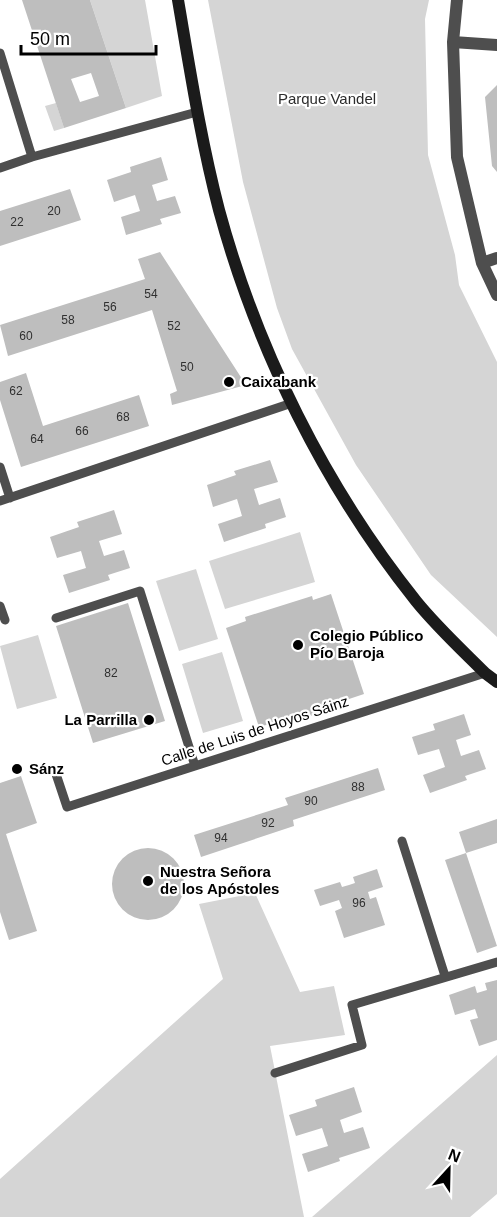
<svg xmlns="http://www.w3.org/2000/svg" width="497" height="1217" font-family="Arial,sans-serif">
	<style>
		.green { fill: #d5d5d5 }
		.building { fill: #bebebe; fill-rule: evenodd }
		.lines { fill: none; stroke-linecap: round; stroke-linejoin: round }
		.lane { stroke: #4e4e4e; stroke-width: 9 }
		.street { stroke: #4e4e4e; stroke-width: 12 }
		.secondary { stroke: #1b1b1b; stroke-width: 12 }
		.poi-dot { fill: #000; stroke: #fff; stroke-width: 2 }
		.labels { text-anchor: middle; stroke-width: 4.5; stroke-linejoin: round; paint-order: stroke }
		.number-label { font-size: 12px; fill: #303030 }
		.park-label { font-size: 15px; fill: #2c2c2c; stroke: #fff }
		.poi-label { font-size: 15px; font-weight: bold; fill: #000; stroke: #fff; text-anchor: start }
		.street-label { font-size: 15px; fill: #000; stroke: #fff }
	</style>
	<rect width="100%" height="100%" fill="#fff"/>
	<!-- green -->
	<path class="green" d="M90,0H145L162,96L126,108Z
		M208,0H429L425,19L428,155L455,255L459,285L497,362V637L431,575L356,465L292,349L277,308L243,182Z
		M56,103L64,128L54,131L45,106Z
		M300,532L315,582L225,609L209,561Z
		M196,569L218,639L179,651L156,581Z
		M38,635L57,698L17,709L0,646Z
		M222,652L243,721L203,733L182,664Z
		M255,893L300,992L334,986L345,1035L270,1046L304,1217H0V1179L223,979L199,904Z
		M497,1055V1194L470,1217H312Z"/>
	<!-- building -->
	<path class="building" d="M22,0H90L126,108L64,128ZM91,73L99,96L80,102L71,79Z
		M497,85V172L492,166L485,97Z
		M161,157L168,180L152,185L157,201L175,196L181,213L160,219L162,224L126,235L121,217L140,211L135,195L114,202L107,180L131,172L130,167Z
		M70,189L81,220L0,246V211Z
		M160,252L246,385L172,405L170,394L177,391L152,310L8,356L0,325L145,279L138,259Z
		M26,373L43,426L139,395L149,426L21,467L0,400V382Z
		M270,460L278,482L254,489L259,505L280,498L286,517L265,524L266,528L224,542L218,524L242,516L237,499L213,507L207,485L236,475L234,471Z
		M114,510L122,534L99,541L104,556L124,550L130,568L108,575L110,580L69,593L63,575L86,568L81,551L57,558L50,537L79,527L77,522Z
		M331,594L364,694L343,701L345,705L278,726L277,722L259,727L226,628L246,621L245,617L312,596L313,600Z
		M128,603L165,721L93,743L56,626Z
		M464,714L471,735L456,740L461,756L479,750L486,769L465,776L467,780L430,793L423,775L445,767L439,749L418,755L412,737L435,730L433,724Z
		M378,768L385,790L293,820L294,826L201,857L194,835L288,805L285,798Z
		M21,776L37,823L6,834L37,931L9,940L0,912V783Z
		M497,819V843L466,853L459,832Z
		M112 884a36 36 0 1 1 72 0a36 36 0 1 1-72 0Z
		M466,853L497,946L477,953L445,860Z
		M377,869L383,887L368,892L370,899L376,897L385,925L344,938L335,911L342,908L339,900L320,906L314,890L340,882L342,887L349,885L355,883L353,877Z
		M497,980V1040L479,1046L470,1020L478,1018L475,1009L455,1015L449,995L475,986L477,993L487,990L485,983Z
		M354,1087L362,1112L340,1120L344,1133L363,1127L370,1148L339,1158L340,1161L308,1172L302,1154L328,1146L322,1128L296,1136L289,1115L317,1106L315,1100Z"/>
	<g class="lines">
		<!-- lane -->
		<path class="lane" d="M0,53L32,157
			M0,168L32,157L197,112
			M0,467L10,498
			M0,501L292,403
			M0,606L5,620
			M56,618L140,591L195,766
			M56,774L67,807L485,673
			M402,841L445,976
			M275,1073L362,1045L352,1005L497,962"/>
		<!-- street -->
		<path class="street" d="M457,0L453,42L457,157L482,263L497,295
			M453,42L497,45
			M482,263L497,258"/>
		<!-- secondary -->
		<path class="secondary" d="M178,0C190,70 201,141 219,210C257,350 325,487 416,601C437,627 462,650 485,673L497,682"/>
	</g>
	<!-- markers -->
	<g class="poi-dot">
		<circle cx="229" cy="382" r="6"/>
		<circle cx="298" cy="645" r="6"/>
		<circle cx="149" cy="720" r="6"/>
		<circle cx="17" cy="769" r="6"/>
		<circle cx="148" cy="881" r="6"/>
	</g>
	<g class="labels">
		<!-- number labels -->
		<g class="number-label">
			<text x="54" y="215">20</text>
			<text x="17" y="226">22</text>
			<text x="151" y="298">54</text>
			<text x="110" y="311">56</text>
			<text x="68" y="324">58</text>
			<text x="174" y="330">52</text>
			<text x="26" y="340">60</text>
			<text x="187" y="371">50</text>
			<text x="16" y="395">62</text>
			<text x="123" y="421">68</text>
			<text x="82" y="435">66</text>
			<text x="37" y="443">64</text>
			<text x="111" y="677">82</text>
			<text x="358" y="791">88</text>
			<text x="311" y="805">90</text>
			<text x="268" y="827">92</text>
			<text x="221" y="842">94</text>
			<text x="359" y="907">96</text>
		</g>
		<!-- park labels -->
		<g class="park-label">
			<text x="327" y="104">Parque Vandel</text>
		</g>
		<!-- poi labels -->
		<g class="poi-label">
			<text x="241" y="387">Caixabank</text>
			<text x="310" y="641">Colegio Público<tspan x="310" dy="17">Pío Baroja</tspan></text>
			<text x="137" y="725" text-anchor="end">La Parrilla</text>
			<text x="29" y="774">Sánz</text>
			<text x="160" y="877">Nuestra Señora<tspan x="160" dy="17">de los Apóstoles</tspan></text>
		</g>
		<!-- street labels -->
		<g class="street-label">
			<text transform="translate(255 731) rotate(-18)" y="5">Calle de Luis de Hoyos Sáinz</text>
		</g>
	</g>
	<!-- north arrow -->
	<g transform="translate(449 1169) rotate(22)" stroke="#ffffff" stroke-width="4.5" paint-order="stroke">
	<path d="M0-4.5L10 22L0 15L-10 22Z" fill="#000000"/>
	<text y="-9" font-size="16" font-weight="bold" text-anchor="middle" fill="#000000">N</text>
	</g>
	<!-- scale -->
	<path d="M21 45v9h135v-9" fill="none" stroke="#000000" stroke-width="3"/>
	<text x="30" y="45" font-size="18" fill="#000000" stroke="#ffffff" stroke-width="4.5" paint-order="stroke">50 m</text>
</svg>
